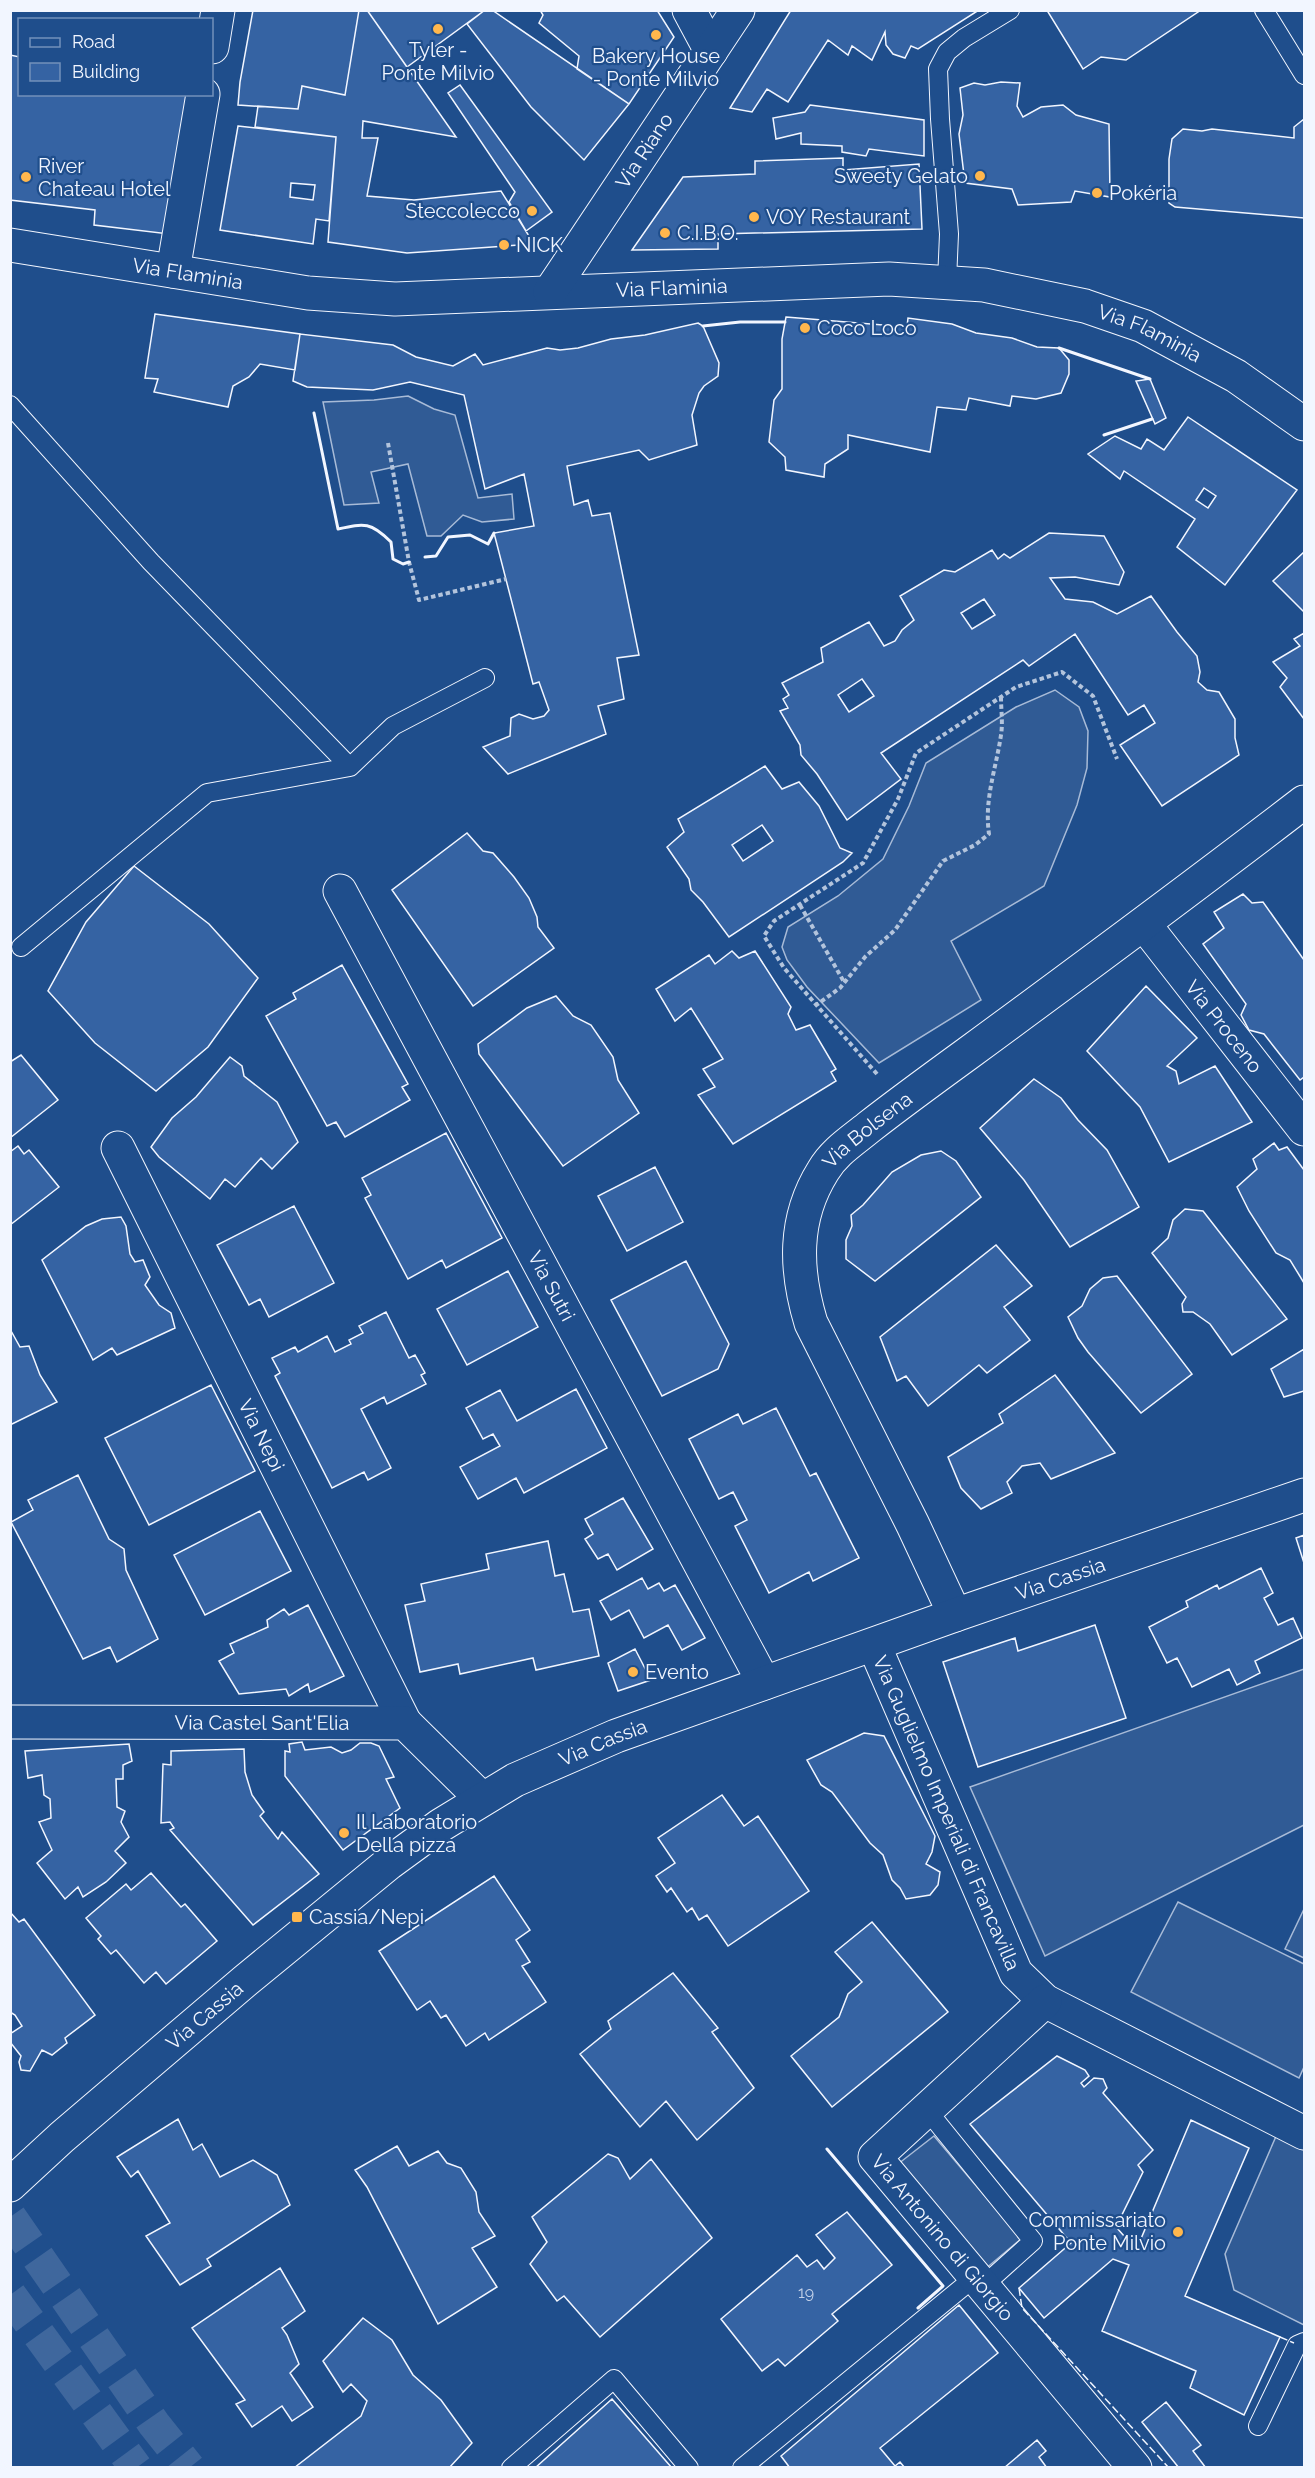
<svg xmlns="http://www.w3.org/2000/svg" width="1315" height="2478" font-family="Raleway,sans-serif">
	<style>
		.built { fill: #305b95; stroke: #a8bbd7; stroke-width: 1.5 }
		.building { fill: #3563a3; stroke: #f2f6ff; stroke-width: 1.5; fill-rule: evenodd }
		.lines { fill: none; stroke-linecap: round; stroke-linejoin: round }
		.highway-tunnel { stroke: #3f679d; stroke-width: 33; stroke-dasharray: 33 16; stroke-linecap: butt }
		.lane-casing { stroke: #f2f6ff; stroke-width: 20 }
		.street-casing { stroke: #f2f6ff; stroke-width: 35 }
		.secondary-casing { stroke: #f2f6ff; stroke-width: 35 }
		.path { stroke: #b3c4dc; stroke-width: 4; stroke-dasharray: 4.5 3; stroke-linecap: butt }
		.lane { stroke: #1f4e8c; stroke-width: 18 }
		.street { stroke: #1f4e8c; stroke-width: 33 }
		.secondary { stroke: #1f4e8c; stroke-width: 33 }
		.fence { stroke: #f2f6ff; stroke-width: 1.5; stroke-dasharray: 8 3; stroke-linecap: butt }
		.wall { stroke: #f2f6ff; stroke-width: 3 }
		.poi-dot { fill: #ffb74d; stroke: #1f4e8c; stroke-width: 2 }
		.labels { text-anchor: middle; stroke-width: 4.5; stroke-linejoin: round; paint-order: stroke }
		.number-label { font-size: 16px; fill: #c3d1e8 }
		.poi-label { font-size: 20px; fill: #f2f6ff; stroke: #1f4e8c; text-anchor: start }
		.street-label { font-size: 20px; fill: #f2f6ff; stroke: #1f4e8c }
	</style>
	<rect width="100%" height="100%" fill="#1f4e8c"/>
	<!-- built -->
	<path class="built" d="M408,396L434,409L455,415L478,498L512,494L514,519L482,522L463,515L441,536H427L408,464L371,472L379,503L344,505L323,402L374,400Z
		M1055,690L1079,707L1088,731L1087,768L1077,805L1044,886L951,941L981,1000L879,1063L807,987L787,960L782,947L788,927L838,896L883,859L909,806L926,763L1016,707Z
		M1304,1669V1825L1045,1956L970,1787Z
		M1178,1902L1304,1964V2067L1299,2078L1131,1992Z
		M1304,1909V1958L1285,1949Z
		M1277,2134L1304,2148V2325L1234,2290L1225,2254Z
		M934,2136L1021,2239L984,2270L898,2164Z"/>
	<!-- building -->
	<path class="building" d="M253,10H359L345,95L302,86L298,109L238,105L240,82Z
		M359,10H367L456,137L363,121L362,138H378L367,196L414,200L501,191L534,244L407,253L328,242L336,137L255,127L258,106L298,109L302,86L345,95Z
		M367,10H485L407,67Z
		M485,10H492L629,104L584,160L531,107L467,24Z
		M540,10H657L674,37L629,104L577,69L579,56L539,23L543,15Z
		M791,10H979L918,49L911,46L905,58L893,54L886,45L885,32L872,60L852,46L848,55L828,40L788,102L767,89L752,112L730,108Z
		M1049,10H1201L1126,60L1101,57L1083,69L1048,12Z
		M10,55L20,57V94H194L169,234L94,225L95,210L10,200Z
		M1001,82L1020,83L1017,106L1023,117L1041,107L1063,105L1076,115L1109,124L1110,197L1075,191L1071,202L1018,205L1012,189L965,183L959,134L963,115L960,88L974,83L985,85Z
		M460,85L552,212L526,231L509,202L515,192L448,93Z
		M810,105L924,120V156L869,149L866,156L842,152V146L801,144V133L776,139L773,118L805,112Z
		M1304,119V218L1175,207L1169,203V159L1172,139L1183,129L1202,131L1212,129L1294,138V127Z
		M238,126L336,137L329,221L316,219L313,244L220,230ZM291,183L315,185L313,200L290,197Z
		M843,158V170L919,164L922,229L718,234V249L632,250L683,177L755,174V161Z
		M155,314L300,334L295,370L260,364L249,377L233,386L228,407L154,392L158,379L145,378Z
		M786,317L907,327L908,318L952,324L976,333L1012,338L1037,347L1059,348L1069,360V374L1061,393L1036,399L1012,396L1010,406L969,398L966,410L937,407L930,452L848,435V449L825,464L824,477L786,470L785,457L769,442L774,400L782,389V339Z
		M698,323L703,326L719,363L718,376L704,386L699,393L692,415L697,445L649,460L639,450L567,466L574,505L588,500L592,516L610,513L639,655L617,658L624,699L598,706L606,734L508,774L483,747L510,736L511,718L519,714L533,719L544,716L549,710L539,682L533,684L494,533L534,526L524,474L485,489L464,395L410,382L373,390L307,387L293,381L300,334L393,345L416,357L453,366L475,354L483,365L547,348L560,350L578,348L611,339L645,335Z
		M1150,379L1166,418L1155,424L1136,381Z
		M1188,417L1297,490L1225,585L1177,547L1195,519L1124,471L1120,479L1088,454L1115,436L1141,449L1147,439L1164,450ZM1204,488L1216,496L1208,508L1196,500Z
		M1049,533L1104,536L1124,572L1119,585L1075,577L1050,578L1065,599L1093,602L1117,614L1151,596L1177,632L1197,656L1200,672L1198,682L1207,690L1219,692L1235,719V738L1239,755L1162,806L1120,745L1155,723L1144,705L1128,715L1075,634L1029,666L1023,660L881,753L901,779L847,820L817,774L801,755L800,745L780,711L788,708L783,699L789,695L782,683L823,662L821,648L869,622L884,646L895,641L902,630L914,620L900,596L944,570L955,572L992,550L998,559L1004,554L1010,558ZM984,599L995,615L972,629L961,613ZM862,679L874,696L849,712L838,695Z
		M1304,552V612L1273,581Z
		M1304,633V719L1280,687L1287,678L1273,662L1300,646L1294,639Z
		M765,766L782,789L799,782L819,806L840,848L852,853L843,862L729,937L703,902L691,890L689,879L667,847L684,832L678,819ZM762,825L773,841L743,861L732,845Z
		M467,833L483,851L493,853L514,877L529,898L537,917L538,927L554,948L473,1006L392,890Z
		M134,866L209,924L258,978L208,1047L156,1091L95,1043L48,991L86,922Z
		M1243,894L1252,903L1263,902L1304,960V1077L1300,1080L1264,1034L1249,1030L1241,1015L1246,1004L1203,944L1224,928L1214,912Z
		M732,951L739,958L755,951L791,1007L788,1014L796,1030L810,1025L836,1069L831,1072L836,1081L733,1144L698,1095L715,1087L703,1069L723,1059L691,1008L675,1021L656,989L709,955L715,964Z
		M342,965L408,1084L402,1087L410,1100L345,1137L336,1122L327,1126L266,1016L296,999L293,993Z
		M1146,986L1197,1038L1167,1066L1176,1071L1179,1084L1215,1066L1252,1122L1169,1162L1140,1107L1087,1051Z
		M556,996L573,1016L591,1025L613,1057L618,1080L639,1113L563,1166L479,1054L478,1044L527,1008Z
		M21,1055L58,1100L10,1138V1062Z
		M230,1057L242,1066L244,1076L277,1102L298,1142L272,1169L261,1158L235,1187L225,1179L210,1199L159,1157L151,1147L172,1118L196,1097Z
		M1034,1079L1061,1098L1078,1120L1107,1150L1139,1207L1070,1247L1024,1180L980,1128Z
		M446,1133L502,1238L446,1268L442,1260L408,1279L365,1198L371,1195L362,1178Z
		M1274,1143L1279,1150L1287,1147L1304,1170V1283L1290,1260L1276,1253L1249,1211L1237,1187L1257,1169L1253,1159Z
		M18,1146L24,1154L29,1150L59,1187L10,1225V1152Z
		M941,1151L956,1161L981,1197L875,1281L846,1259V1240L852,1226L851,1215L863,1205L892,1172L921,1155Z
		M655,1167L683,1222L627,1251L598,1196Z
		M294,1206L334,1283L269,1317L260,1299L249,1305L217,1245Z
		M1185,1209L1203,1211L1287,1319L1232,1355L1210,1324L1193,1312H1183L1182,1304L1186,1297L1152,1253L1168,1238L1173,1220Z
		M121,1217L126,1226L130,1254L135,1262L143,1260L150,1277L145,1285L159,1305L171,1313L175,1328L117,1355L112,1348L93,1360L42,1260L86,1226L102,1219Z
		M996,1245L1032,1286L1004,1307L1030,1340L987,1373L979,1365L928,1406L906,1376L897,1381L880,1337Z
		M686,1261L729,1344L718,1369L662,1396L611,1300Z
		M508,1271L538,1327L467,1365L437,1309Z
		M1117,1276L1192,1374L1141,1413L1088,1352L1078,1338L1068,1317L1082,1306L1090,1289L1103,1278Z
		M386,1312L409,1358L415,1355L425,1373L421,1375L426,1384L387,1404L384,1397L361,1409L391,1468L368,1480L364,1472L332,1488L275,1376L280,1373L272,1358L295,1347L298,1352L327,1336L335,1352L351,1344L349,1340L363,1333L359,1326Z
		M10,1329L20,1347L29,1346L40,1375L57,1402L10,1425Z
		M1304,1349V1391L1284,1397L1271,1369Z
		M1055,1375L1115,1453L1051,1479L1040,1463L1022,1466L1007,1482L1012,1493L981,1509L961,1488L948,1457L1003,1423L999,1414Z
		M211,1385L255,1471L149,1525L105,1438Z
		M576,1389L607,1448L524,1493L516,1478L478,1499L460,1467L500,1446L493,1434L483,1439L466,1408L500,1390L517,1421Z
		M776,1408L810,1476L816,1473L859,1558L813,1581L809,1572L769,1593L735,1526L747,1520L733,1492L719,1499L689,1439L738,1414L743,1424Z
		M78,1475L109,1539L124,1549L126,1570L158,1639L117,1662L110,1647L83,1659L11,1522L33,1510L28,1500Z
		M623,1498L653,1549L617,1570L608,1554L598,1559L585,1539L593,1534L585,1519Z
		M260,1511L291,1571L205,1615L174,1555Z
		M1304,1535V1563L1296,1538Z
		M548,1541L555,1576L564,1574L573,1612L589,1609L599,1656L536,1670L533,1658L460,1674L458,1664L420,1672L405,1605L425,1601L421,1584L489,1569L486,1554Z
		M1261,1568L1273,1593L1264,1598L1278,1625L1293,1618L1302,1638L1255,1661L1260,1673L1237,1685L1229,1669L1192,1687L1177,1658L1167,1663L1149,1627L1188,1607L1186,1601L1217,1585L1219,1589Z
		M642,1578L648,1589L659,1583L664,1591L675,1585L705,1638L682,1650L668,1625L644,1638L629,1610L611,1620L600,1601Z
		M308,1605L344,1676L310,1692L308,1684L289,1696L286,1689L239,1694L219,1661L234,1653L230,1644L268,1627L267,1620L284,1609L289,1615Z
		M1095,1625L1126,1718L978,1767L943,1662L1015,1638L1018,1651Z
		M635,1649L651,1680L618,1691L608,1663Z
		M864,1733L884,1736L935,1836L932,1852L926,1864L940,1872L938,1885L930,1895L906,1899L900,1888L892,1880L883,1855L870,1843L832,1792L821,1785L807,1760Z
		M302,1742L305,1750L331,1747L342,1753L351,1750L360,1743H371L379,1746L394,1777L386,1779L400,1808L343,1850L285,1776V1751L290,1752L289,1744Z
		M129,1744L132,1761L123,1765V1779H116L117,1807L125,1811L121,1822L129,1837L115,1851L126,1863L106,1882L83,1897L78,1887L65,1899L37,1863L52,1850L39,1822L51,1818L50,1799L44,1795L42,1775L28,1778L25,1751Z
		M244,1749L245,1772L252,1795L264,1812L260,1816L278,1839L282,1832L319,1874L253,1925L170,1830L174,1828L170,1822L161,1823L163,1764L171,1765V1751Z
		M722,1795L744,1826L758,1816L809,1891L728,1946L707,1915L699,1920L692,1908L687,1912L671,1888L667,1892L656,1876L675,1863L658,1838Z
		M151,1873L181,1907L185,1904L217,1941L166,1984L156,1972L144,1983L116,1950L111,1954L98,1939L101,1936L86,1918L126,1884L131,1890Z
		M494,1876L530,1930L516,1940L530,1962L522,1966L546,2002L489,2040L485,2033L466,2046L446,2015L441,2018L430,2001L417,2010L379,1951Z
		M10,1912L19,1922L24,1919L95,2015L65,2038L67,2043L52,2055L42,2050L30,2071L21,2070L19,2062L21,2056L10,2042V2034L22,2026L15,2015L10,2012Z
		M872,1922L948,2012L832,2107L791,2056L839,2017L848,1994L862,1982L835,1952Z
		M673,1973L718,2028L712,2032L754,2088L697,2140L666,2101L640,2127L580,2054L611,2029L608,2021Z
		M1057,2056L1085,2070L1089,2076L1081,2083L1084,2087L1094,2078L1103,2079L1107,2088L1103,2093L1153,2150L1138,2165L1143,2172L1116,2227L1125,2237L1140,2241L1191,2120L1249,2148L1185,2296L1280,2337L1244,2415L1190,2388L1196,2371L1102,2331L1129,2265L1113,2259L1044,2318L1019,2288L1071,2243L970,2124Z
		M178,2119L193,2150L202,2144L220,2177L253,2160L277,2175L290,2205L207,2259L211,2266L180,2285L146,2236L170,2223L138,2171L131,2177L117,2157Z
		M397,2146L409,2166L438,2151L447,2163L461,2168L476,2192L479,2212L495,2236L472,2248L497,2287L438,2324L367,2187L355,2170Z
		M608,2154L618,2158L630,2179L651,2159L712,2238L600,2337L564,2296L557,2301L530,2264L547,2242L532,2217Z
		M847,2212L892,2265L832,2314L838,2321L785,2366L778,2359L762,2371L721,2319L797,2255L807,2267L817,2260L824,2269L835,2258L816,2235Z
		M280,2268L305,2311L282,2328L287,2335L299,2364L290,2373L313,2407L292,2421L282,2406L252,2427L236,2404L245,2400L192,2328Z
		M959,2305L998,2353L880,2448L895,2466L900,2462L905,2468H790L781,2456Z
		M363,2318L392,2340L413,2375L441,2400L472,2443L449,2468H294L361,2416L367,2401L351,2384L343,2392L323,2361Z
		M612,2399L672,2468H535Z
		M1166,2402L1201,2445L1193,2451L1206,2468H1179L1142,2422Z
		M1037,2440L1046,2451L1039,2457L1047,2468H1004Z"/>
	<g class="lines">
		<!-- highway-tunnel -->
		<path class="highway-tunnel" d="M10,2217L154,2424L189,2468
			M10,2295L136,2468"/>
		<!-- lane casing -->
		<g class="lane-casing">
			<path id="lane" d="M1264,10L1304,75
				M947,281L949,234L940,119L938,69L947,52L964,38L1010,10
				M10,405L151,562L350,767L207,793L21,947
				M350,767L393,726L485,678
				M927,2110L1033,2241L983,2286
				M1258,2426L1297,2345L1304,2342
				M511,2468L614,2379L689,2468
				M742,2468L975,2277"/>
		</g>
		<!-- street casing -->
		<g class="street-casing">
			<g id="street">
				<path d="M689,10L711,51"/>
				<path d="M212,47L218,10"/>
				<path id="s1" d="M10,245L308,293L395,299L889,279L984,285L1085,306L1143,326L1236,376L1304,424"/>
				<path d="M173,271L203,94"/>
				<path id="s2" d="M550,292L738,10"/>
				<path id="s3" d="M340,891L764,1683"/>
				<path id="s4" d="M1144,924L1304,1129"/>
				<path id="s5" d="M118,1148L405,1723"/>
				<path id="s6" d="M955,1615L913,1525L811,1323C795,1270 793,1219 823,1171C834,1152 852,1141 869,1127C901,1102 934,1078 967,1054C1080,971 1193,887 1304,802"/>
				<path id="s7" d="M874,1645L1016,1973L1045,2001L1304,2133"/>
				<path id="s8" d="M10,1722L405,1723L482,1799"/>
				<path id="s9" d="M1045,2001L875,2157L1135,2468"/>
			</g>
		</g>
		<!-- secondary casing -->
		<g class="secondary-casing">
			<g id="secondary">
				<path id="s10" d="M10,2185L62,2137L245,1981L389,1863L441,1825L515,1780L616,1736L955,1615L1304,1495"/>
			</g>
		</g>
		<!-- path -->
		<path class="path" d="M388,443L409,562L419,600L506,579
			M800,905L844,982
			M815,1006L840,988L865,957L895,930L943,861L975,845L989,834C984,799 996,769 1001,735C1003,723 1001,710 1001,697
			M877,1074L784,968L764,936L774,921L863,863L898,799L916,753L1016,687L1062,672L1093,696L1117,759"/>
		<!-- lane -->
		<use href="#lane" class="lane"/>
		<!-- street -->
		<use href="#street" class="street"/>
		<!-- secondary -->
		<use href="#secondary" class="secondary"/>
		<!-- fence -->
		<path class="fence" d="M1019,2288L1022,2308L1169,2468
			M1280,2337L1294,2343"/>
		<!-- wall -->
		<path class="wall" d="M703,326L740,322H785
			M1059,348L1150,379
			M314,413L338,529C365,523 371,522 391,542L393,559L403,564L409,562
			M1104,435L1152,419
			M425,557L436,556L448,537L470,535L488,544L494,533
			M827,2149L943,2286L918,2308"/>
	</g>
	<!-- markers -->
	<g class="poi-dot">
		<circle cx="438" cy="29" r="6"/>
		<circle cx="656" cy="35" r="6"/>
		<circle cx="980" cy="176" r="6"/>
		<circle cx="26" cy="177" r="6"/>
		<circle cx="1097" cy="193" r="6"/>
		<circle cx="532" cy="211" r="6"/>
		<circle cx="754" cy="217" r="6"/>
		<circle cx="665" cy="233" r="6"/>
		<circle cx="504" cy="245" r="6"/>
		<circle cx="805" cy="328" r="6"/>
		<circle cx="633" cy="1672" r="6"/>
		<circle cx="344" cy="1833" r="6"/>
		<rect x="291" y="1911" width="12" height="12" rx="3"/>
		<circle cx="1178" cy="2232" r="6"/>
	</g>
	<g class="labels">
		<!-- number labels -->
		<g class="number-label">
			<text x="806" y="2298">19</text>
		</g>
		<!-- poi labels -->
		<g class="poi-label">
			<text x="438" y="57" text-anchor="middle">Tyler -<tspan x="438" dy="23">Ponte Milvio</tspan></text>
			<text x="656" y="63" text-anchor="middle">Bakery House<tspan x="656" dy="23">- Ponte Milvio</tspan></text>
			<text x="38" y="173">River<tspan x="38" dy="23">Chateau Hotel</tspan></text>
			<text x="968" y="183" text-anchor="end">Sweety Gelato</text>
			<text x="1109" y="200">Pokéria</text>
			<text x="520" y="218" text-anchor="end">Steccolecco</text>
			<text x="766" y="224">VOY Restaurant</text>
			<text x="677" y="240">C.I.B.O.</text>
			<text x="516" y="252">NICK</text>
			<text x="817" y="335">Coco Loco</text>
			<text x="645" y="1679">Evento</text>
			<text x="356" y="1829">Il Laboratorio<tspan x="356" dy="23">Della pizza</tspan></text>
			<text x="309" y="1924">Cassia/Nepi</text>
			<text x="1166" y="2227" text-anchor="end">Commissariato<tspan x="1166" dy="23">Ponte Milvio</tspan></text>
		</g>
		<!-- street labels -->
		<g class="street-label">
			<text dy="7" stroke="none"><textPath href="#s2" startOffset="170">Via Riano</textPath></text>
			<text dy="7" stroke="none"><textPath href="#s1" startOffset="180">Via Flaminia</textPath></text>
			<text dy="7" stroke="none"><textPath href="#s1" startOffset="666">Via Flaminia</textPath></text>
			<text dy="7" stroke="none"><textPath href="#s1" startOffset="1152">Via Flaminia</textPath></text>
			<text dy="7" stroke="none"><textPath href="#s4" startOffset="130">Via Proceno</textPath></text>
			<text dy="7" stroke="none"><textPath href="#s6" startOffset="544">Via Bolsena</textPath></text>
			<text dy="7" stroke="none"><textPath href="#s3" startOffset="448">Via Sutri</textPath></text>
			<text dy="7" stroke="none"><textPath href="#s5" startOffset="321">Via Nepi</textPath></text>
			<text dy="7" stroke="none"><textPath href="#s10" startOffset="1230">Via Cassia</textPath></text>
			<text dy="7" stroke="none"><textPath href="#s8" startOffset="252">Via Castel Sant'Elia</textPath></text>
			<text dy="7" stroke="none"><textPath href="#s10" startOffset="744">Via Cassia</textPath></text>
			<text dy="7" stroke="none"><textPath href="#s7" startOffset="183">Via Guglielmo Imperiali di Francavilla</textPath></text>
			<text dy="7" stroke="none"><textPath href="#s10" startOffset="258">Via Cassia</textPath></text>
			<text dy="7" stroke="none"><textPath href="#s9" startOffset="336">Via Antonino di Giorgio</textPath></text>
		</g>
	</g>
	<!-- border -->
	<rect width="1315" height="2478" fill="none" stroke="#f2f6ff" stroke-width="24"/>
	<!-- legend -->
	<rect x="18" y="18" width="195" height="78" fill="#1f4e8c" stroke="#7391ba" stroke-width="1.5"/>
	<rect x="30" y="38" width="30" height="9" fill="#1f4e8c" stroke="#7391ba" stroke-width="1.5"/>
	<text x="72" y="48" font-size="18" fill="#f2f6ff">Road</text>
	<rect x="30" y="63" width="30" height="18" fill="#3563a3" stroke="#7391ba" stroke-width="1.5"/>
	<text x="72" y="78" font-size="18" fill="#f2f6ff">Building</text>
</svg>
